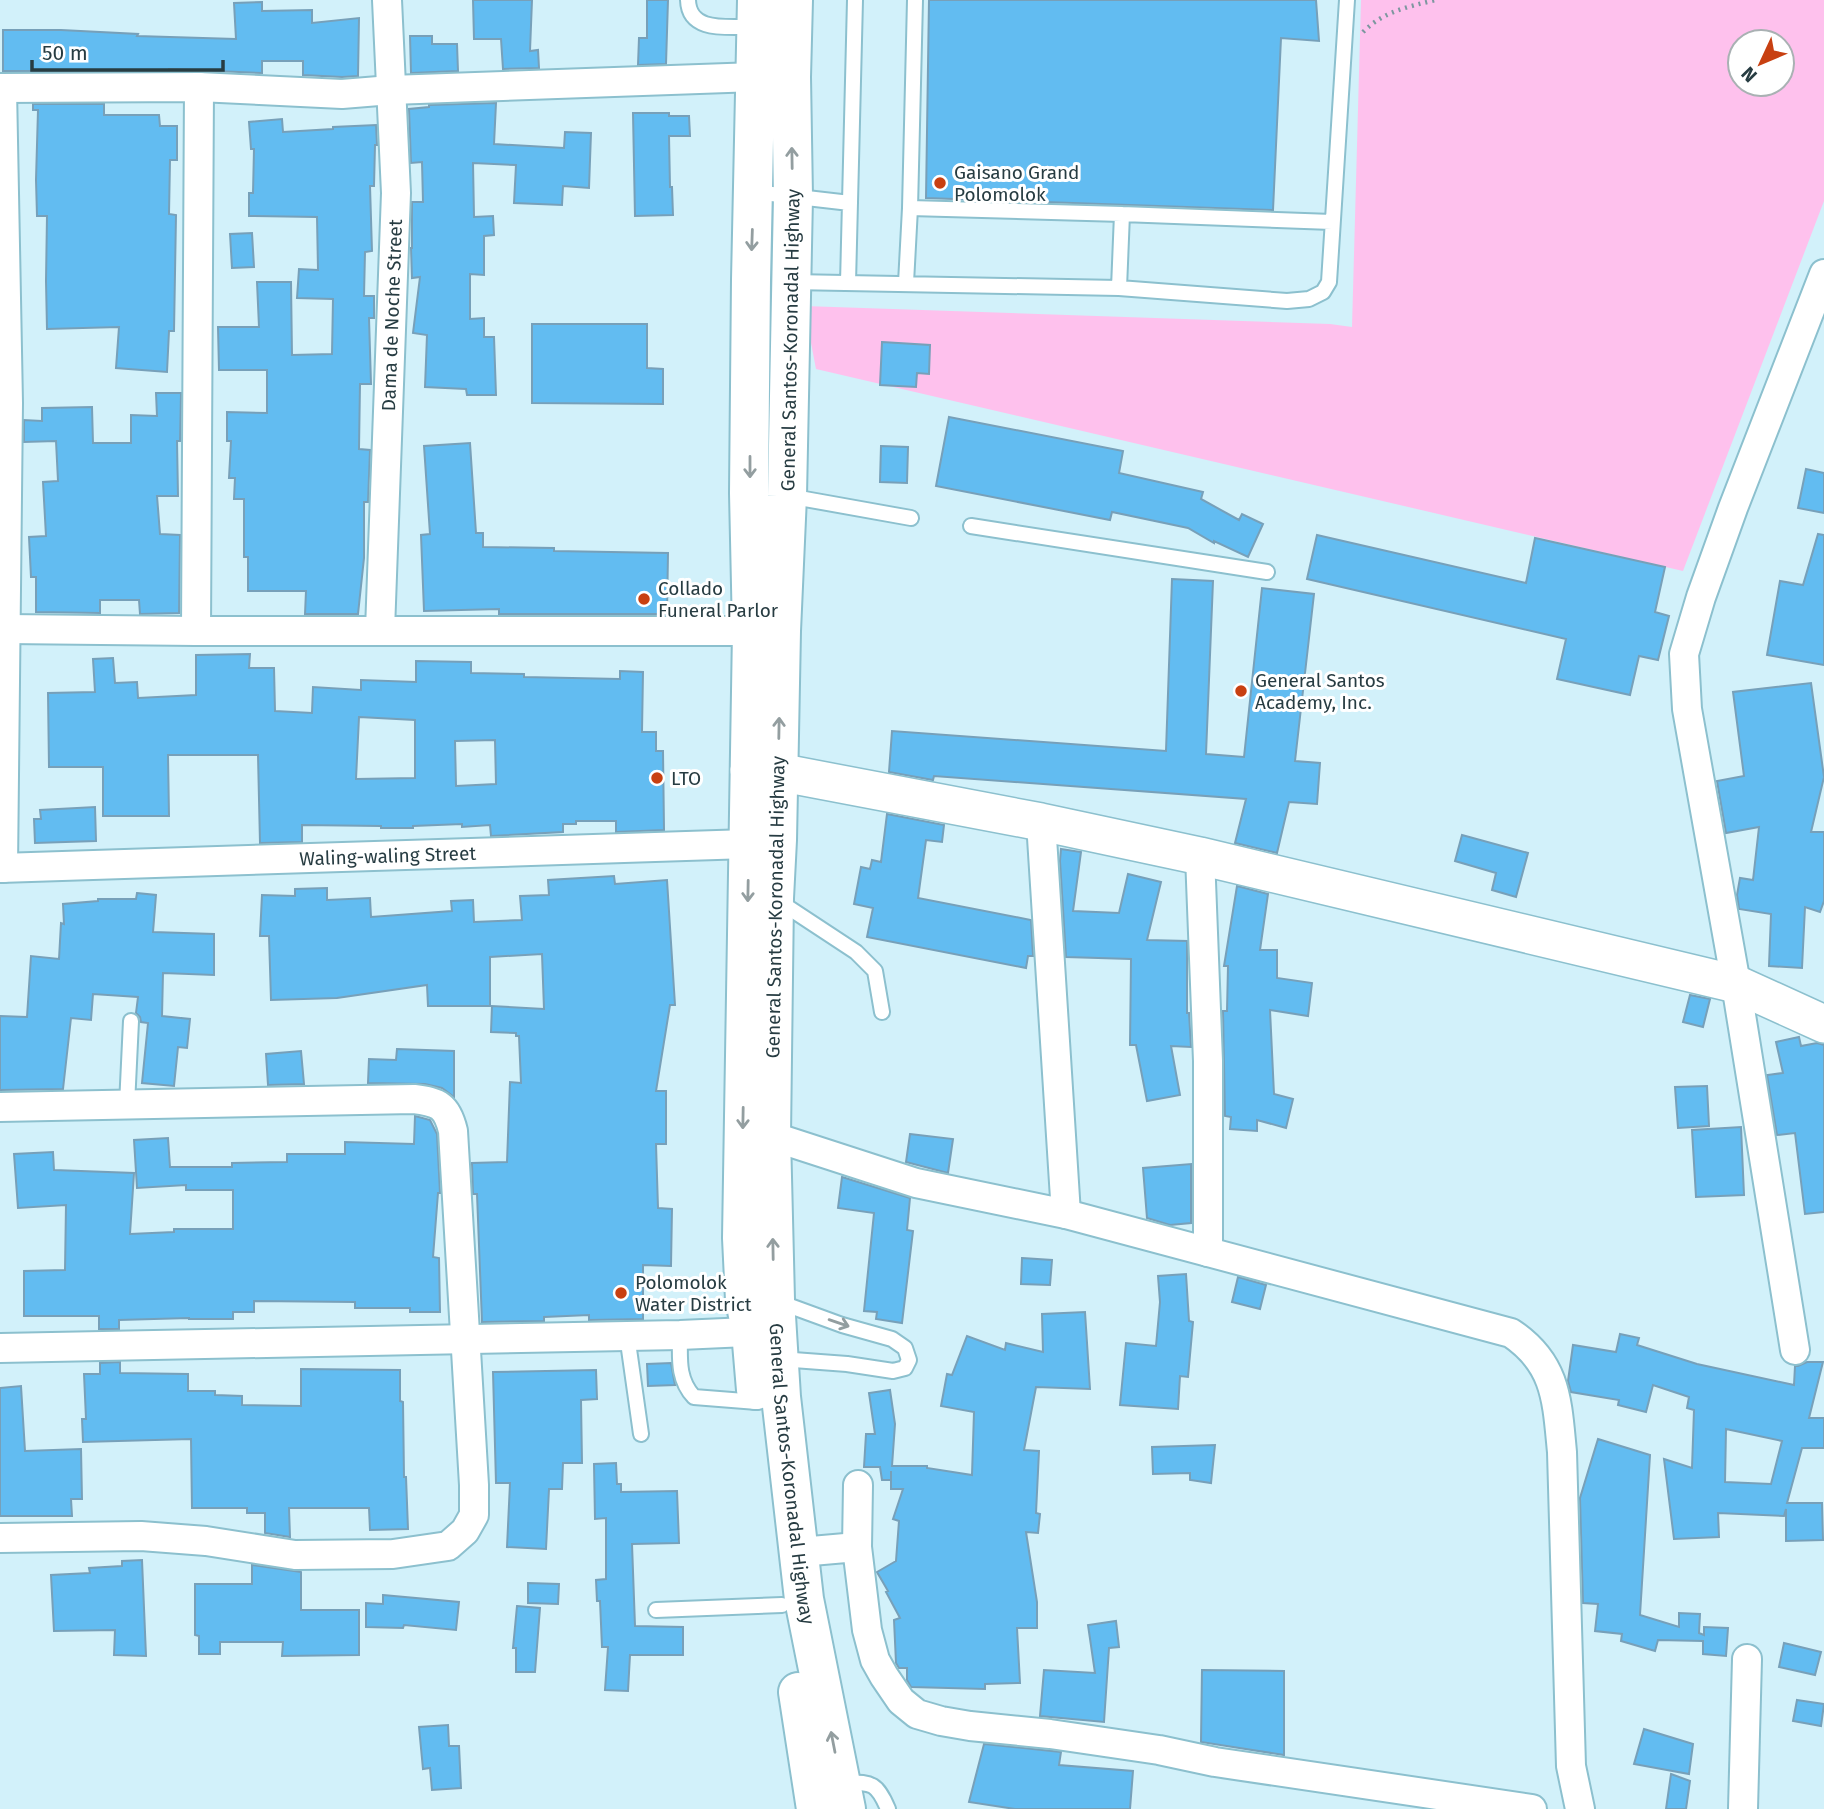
<svg xmlns="http://www.w3.org/2000/svg" width="1824" height="1809" font-family="'Fira Sans',sans-serif">
	<style>
		.green { fill: #fec1ed; fill-rule: evenodd }
		.building { fill: #62bcf1; stroke: #77a0b9; stroke-width: 2; fill-rule: evenodd }
		.lines { fill: none; stroke-linecap: round; stroke-linejoin: round }
		.service-casing { stroke: #8cc0ce; stroke-width: 18 }
		.minor-casing { stroke: #8cc0ce; stroke-width: 32 }
		.tertiary-casing { stroke: #8cc0ce; stroke-width: 40 }
		.trunk-casing { stroke: #8cc0ce; stroke-width: 42 }
		.path { stroke: #7d979f; stroke-width: 4.5; stroke-dasharray: 2 5; stroke-linecap: butt }
		.service { stroke: #fff; stroke-width: 14 }
		.minor { stroke: #fff; stroke-width: 28 }
		.tertiary { stroke: #fff; stroke-width: 37 }
		.trunk { stroke: #fff; stroke-width: 38 }
		.oneway { stroke: #939ea0 }
		.poi-dot { fill: #c84011; stroke: #fff; stroke-width: 2.5 }
		.labels { text-anchor: middle; stroke-width: 6; stroke-linejoin: round; paint-order: stroke }
		.poi-label { font-size: 19px; fill: #273c42; stroke: #fff; text-anchor: start }
		.street-label { font-size: 19px; fill: #273c42; stroke: #fff }
	</style>
	<rect width="100%" height="100%" fill="#d2f1fa"/>
	<!-- green -->
	<path class="green" d="M1361,0H1824V201L1683,571L816,369L804,306L1330,324L1352,327ZM1740,42H1782V84H1740Z"/>
	<!-- building -->
	<path class="building" d="M473,0H532L530,51L538,50L539,68L503,69L501,39H474Z
		M647,0H668L666,64L638,65L639,38H647Z
		M929,0H1316L1319,41L1281,38L1273,210L926,198Z
		M262,2V11L312,10V23L359,18L358,76L342,77L303,75V61H262V73L169,69V71H3V30H61L138,34L137,36L236,39L234,3Z
		M410,36H432V44H457L458,71L411,73Z
		M496,103L494,144L564,148L565,132L591,133L589,188L563,186L562,205L514,203L516,165L473,163L474,217L493,216L494,235L484,236V275L470,274V319L484,318V337H494L496,395H467L466,389L425,387L427,335L413,333L420,277L412,278L411,248H412V202H423L422,162L411,163L409,109L429,107V105Z
		M33,104H104V115H159L160,126H177V160H170L169,214L176,215L174,331H169L167,372L116,368L119,327L47,329L46,281L47,216H37L36,180L38,110H33Z
		M633,113H669V116H689L690,136H669L670,187H672L673,215L635,216Z
		M282,119L283,132L333,129V127L376,125L377,145H375L374,186H370L372,251L365,252L364,296H374V318H369L371,384H360L359,449L370,450L368,502H364V558L358,614H305L306,591H248V557H244V499H234L235,478H229L231,441H227V412L267,413V370H219L218,327H259L257,282H291L292,355L332,354L333,299L297,298L299,269L318,270L317,217L249,216V193H253L254,149H251L249,122Z
		M252,233L254,267L232,268L230,234Z
		M532,324H647V368L663,369V404L532,403Z
		M882,342L930,345L929,374L917,373L916,387L880,385Z
		M156,393H181L180,441H177L178,496H157L160,534L180,535L179,613L140,614L139,600H100V613L36,612V577H31L29,537L46,536L43,482L58,481L56,441L24,442V420L42,421V408L92,407L93,443H131V415L157,416Z
		M949,417L1123,451L1119,473L1203,492L1201,499L1239,520L1242,514L1263,524L1248,557L1214,541V543L1188,528L1112,512L1110,520L936,486Z
		M470,443L476,533H483V547L554,548V551L668,553L667,614H499V609L424,611L421,535L430,534L424,446Z
		M881,446L908,447L907,483L880,482Z
		M1806,469L1824,473V513L1798,508Z
		M1818,534L1824,535V665L1767,655L1780,581L1803,585Z
		M1317,535L1526,583L1535,538L1665,567L1655,612L1669,616L1658,660L1639,656L1630,695L1557,679L1566,639L1307,579Z
		M1172,579L1213,581L1206,754L1244,757L1262,588L1314,594L1295,761L1320,763L1317,804L1289,802L1277,853L1235,843L1246,799L934,776L933,780L889,772L892,731L1166,751Z
		M250,654L249,668H274L275,711L312,713L313,687L361,690V680L416,682V661L471,662V673L524,674V677L620,679V671L643,672L642,732H656V751H663L664,830L616,832V821H576V824H563V832L491,836L490,825L462,827V824L413,826V828H381V826L302,825V842L260,843L258,755H168L169,816H103V767H49L48,693L95,692L93,659L113,658L115,683L137,682L138,698L196,695V655ZM359,717L415,720V778L356,779ZM495,740L496,784L456,786L455,741Z
		M1811,683L1824,777L1811,832H1824V901L1820,912L1805,907L1802,968L1769,966L1771,914L1739,909L1737,895L1740,878L1753,880L1759,827L1726,833L1717,781L1744,776L1733,692Z
		M95,807L96,841L35,843L34,819H41L40,810Z
		M887,814L944,825L942,842L926,840L918,898L1031,920L1033,956H1028L1026,968L867,937L873,908L854,904L861,867L870,869L872,860L881,862Z
		M1462,835L1528,853L1516,897L1492,890L1496,873L1455,861Z
		M1061,849L1081,852L1073,911L1119,913L1128,874L1161,882L1147,940L1187,941V1013H1189L1191,1047L1171,1046L1180,1095L1147,1101L1136,1045H1130L1131,959L1066,957L1060,861Z
		M614,876L615,884L667,880L675,1005H670L656,1091H666V1144H656L658,1208L672,1209L671,1266L643,1265V1319L589,1320V1315L544,1317V1321L482,1322L477,1194H473L472,1163L507,1162L510,1082L521,1083L519,1036H516V1033L491,1032L492,1006L544,1009L542,954L490,957V1006H428L427,985L337,998L271,1000L269,936H260L262,895L295,896V889L327,888V900L370,898L371,917L452,911L451,901L473,900L474,922L522,920L520,896L549,895L548,880Z
		M1237,886L1268,894L1260,950H1277V978L1312,983L1308,1016L1270,1010L1274,1094L1293,1099L1286,1128L1257,1120V1131L1230,1129L1231,1117L1225,1116L1223,1011H1227L1228,966H1224Z
		M137,893L156,895L153,932L214,934V975L163,973L162,1016L190,1019L187,1048L178,1047L174,1086L142,1083L148,1023L141,1022L140,1017L136,1013L138,997L93,994L91,1020L71,1018L63,1089L0,1090V1016L27,1017L31,956L59,959L61,923L64,924L63,904L98,901V899H136Z
		M1690,995L1710,999L1703,1027L1683,1022Z
		M1799,1037L1801,1046L1817,1043L1824,1045V1212L1805,1214L1795,1133L1777,1135L1767,1075L1783,1073L1776,1042Z
		M397,1049L454,1051V1097L442,1088L425,1084L368,1083L369,1059L396,1060Z
		M301,1051L304,1084L268,1085L266,1054Z
		M1707,1086L1709,1126L1678,1128L1675,1087Z
		M415,1116L430,1120L437,1134L440,1193H438L433,1257L439,1258L440,1312H410V1308H355V1302L254,1301V1312H233V1319H189V1318L119,1320V1329H99V1316H24V1271L65,1270L66,1205L18,1208L14,1154L53,1152L54,1170L134,1173L130,1234L174,1232V1229H233V1190H186V1185L137,1188L134,1140L168,1138L170,1167H232V1163L287,1162V1154H345V1142L414,1144Z
		M1741,1127L1744,1195L1696,1197L1692,1130Z
		M910,1134L953,1139L948,1173L906,1162Z
		M1191,1164V1223L1170,1225L1147,1218L1143,1168Z
		M842,1177L910,1198L907,1230L913,1231L902,1323L876,1319L877,1312L864,1311L874,1213L838,1208Z
		M1022,1258L1052,1260L1050,1285L1021,1284Z
		M1186,1274L1189,1321L1193,1322L1188,1377L1180,1376L1178,1409L1120,1405L1126,1343L1156,1346L1160,1302L1158,1276Z
		M1238,1277L1266,1285L1260,1309L1232,1302Z
		M1085,1312L1090,1389L1036,1387L1024,1450L1039,1451L1036,1513L1040,1514L1038,1533L1026,1532L1037,1602V1628H1017L1020,1683L985,1684V1689L911,1687L907,1680V1668H899L896,1663L894,1620L900,1618L886,1592L888,1591L877,1572L896,1561L899,1521L893,1519L903,1489H891V1471V1480H882L880,1467H864L866,1434H875L869,1393L890,1390L895,1424L892,1466H927V1468L972,1475L974,1412L941,1406L947,1374L952,1375L967,1336L1005,1350L1006,1343L1043,1352L1042,1314Z
		M1620,1334L1639,1338L1637,1345L1697,1364L1794,1385L1795,1366H1798L1807,1362H1823L1809,1418H1824V1448H1802L1787,1503H1822L1823,1540L1786,1541V1509L1784,1516L1718,1513L1719,1537L1674,1539L1664,1459L1692,1468L1694,1410L1687,1408L1689,1397L1653,1385L1646,1412L1618,1405L1619,1400L1571,1392L1568,1381L1573,1345L1616,1352ZM1726,1429L1782,1441L1771,1484L1725,1482Z
		M120,1362V1373L188,1374V1391H215V1395L242,1396V1405L301,1406V1369L400,1370V1401L403,1402L404,1477H406L408,1529L370,1530L369,1508H289L290,1537L265,1533V1513H247V1508H192L191,1439L83,1442L82,1419H86L84,1374H100V1363Z
		M671,1363L675,1385L648,1386L647,1364Z
		M596,1370L597,1399L581,1400L582,1463H563L562,1489H549L546,1549L507,1547L510,1483H496L493,1372Z
		M21,1386L25,1451L81,1449L82,1499H71L72,1516H0V1388Z
		M1598,1439L1650,1455L1640,1615L1679,1627V1613L1700,1614L1699,1633L1704,1635V1627L1728,1628L1726,1656L1703,1654V1641L1658,1640L1655,1651L1621,1641L1622,1634L1595,1631L1598,1604L1583,1603L1580,1498Z
		M1215,1445L1211,1483L1190,1480V1473L1153,1474L1152,1447Z
		M616,1463L617,1484H621V1492L677,1491L679,1543L632,1544L635,1626L683,1627V1655H630L628,1691L605,1690L608,1647H602L600,1601H597L596,1580L606,1579V1518L595,1519L594,1464Z
		M142,1560L146,1656L114,1655L115,1630L54,1631L51,1575L90,1573L89,1568L122,1566V1561Z
		M252,1565L301,1572V1610H359V1655L282,1656L283,1642H220V1654H199V1636L195,1635V1584H252Z
		M528,1583L559,1584L558,1604L528,1603Z
		M383,1595L459,1602L456,1630L404,1625L403,1628L366,1627V1603L383,1604Z
		M517,1606L540,1608L535,1672H516V1648H513Z
		M1116,1621L1119,1647L1109,1648L1104,1722L1040,1716L1044,1670L1095,1673L1088,1625Z
		M1784,1643L1821,1652L1815,1675L1779,1667Z
		M1202,1670L1284,1671V1755L1201,1742Z
		M1797,1700L1824,1704L1821,1726L1793,1721Z
		M448,1725L449,1746H459L461,1788L432,1790L430,1768L423,1769L419,1727Z
		M1644,1729L1693,1744L1689,1774L1634,1764Z
		M984,1744L1061,1752L1059,1765L1133,1771L1130,1809H1015L969,1802Z
		M1671,1774L1690,1781L1686,1809H1666Z"/>
	<g class="lines">
		<!-- service casing -->
		<g class="service-casing">
			<path id="service" d="M688,0C689,34 730,26 755,27
				M754,192L850,203
				M910,208L1122,214L1332,222
				M792,282L1119,288L1287,301L1309,299L1323,292L1329,282L1347,0
				M848,283L855,0
				M906,283L910,208L915,0
				M1119,288L1122,214
				M788,496L911,518
				M971,526L1267,572
				M777,900L856,952L875,971L882,1012
				M127,1105L131,1021
				M779,1302L842,1325L892,1339L905,1348L909,1360L905,1368L893,1371L847,1364L780,1359
				M627,1335L641,1434
				M680,1335C680,1357 677,1379 694,1397L757,1402
				M656,1610L782,1605
				M842,1782C871,1783 876,1781 888,1809"/>
		</g>
		<!-- minor casing -->
		<g class="minor-casing">
			<g id="minor">
				<path d="M0,88L199,87L342,94L391,90L756,77"/>
				<path d="M2,88L8,403L3,868"/>
				<path d="M6,629L196,631H752"/>
				<path id="s1" d="M380,630L396,193L387,0"/>
				<path d="M196,631L199,87"/>
				<path d="M1200,856L1208,1061V1252"/>
				<path id="s2" d="M0,868L748,844L767,841"/>
				<path d="M0,1107L414,1099C439,1102 447,1106 453,1131L474,1485V1515L465,1531L448,1546L393,1554L295,1555L206,1541L141,1536L0,1538"/>
				<path d="M771,1136L916,1183L1066,1214L1041,822"/>
				<path d="M1066,1214L1511,1333C1557,1364 1557,1401 1562,1452L1571,1766L1580,1809"/>
				<path d="M0,1348L680,1335L768,1331"/>
				<path d="M1795,1350L1736,984L1687,709L1684,654L1701,597L1733,508L1824,274"/>
				<path d="M857,1547L858,1485"/>
				<path d="M800,1552L857,1547L867,1630L875,1660L884,1676L901,1701L917,1714L941,1721L970,1726L1050,1734L1159,1750L1215,1762L1532,1809"/>
				<path d="M1743,1809L1747,1659"/>
			</g>
		</g>
		<!-- tertiary casing -->
		<g class="tertiary-casing">
			<path id="tertiary" d="M749,770L778,772L1041,822L1200,856L1736,984L1824,1024"/>
		</g>
		<!-- trunk casing -->
		<g class="trunk-casing">
			<g id="trunk">
				<path id="s3" d="M793,0L791,77L793,197L787,496L781,631L777,840L774,898L771,1136L775,1300L781,1397L804,1599L846,1809"/>
				<path d="M756,1390L751,1331L745,1300L742,1238L752,631L749,493L751,280L757,0"/>
				<path d="M798,1692L816,1809"/>
			</g>
		</g>
		<!-- path -->
		<path class="path" d="M1363,32C1384,11 1408,7 1435,0"/>
		<!-- service -->
		<use href="#service" class="service"/>
		<!-- minor -->
		<use href="#minor" class="minor"/>
		<!-- tertiary -->
		<use href="#tertiary" class="tertiary"/>
		<!-- trunk -->
		<use href="#trunk" class="trunk"/>
	</g>
	<!-- one-way arrows -->
	<defs><path id="oneway-shaft" d="M-6 0H5M1.5-3L5.5 0L1.5 3" fill="none" stroke-width="1.6" stroke-linecap="round" stroke-linejoin="round" transform="scale(1.75)"/></defs>
	<g class="oneway">
		<use href="#oneway-shaft" transform="translate(792 158) rotate(-91)"/>
		<use href="#oneway-shaft" transform="translate(752 240) rotate(92)"/>
		<use href="#oneway-shaft" transform="translate(750 467) rotate(90)"/>
		<use href="#oneway-shaft" transform="translate(779 728) rotate(-89)"/>
		<use href="#oneway-shaft" transform="translate(748 891) rotate(91)"/>
		<use href="#oneway-shaft" transform="translate(743 1118) rotate(91)"/>
		<use href="#oneway-shaft" transform="translate(773 1249) rotate(-91)"/>
		<use href="#oneway-shaft" transform="translate(839 1323) rotate(19)"/>
		<use href="#oneway-shaft" transform="translate(833 1742) rotate(-101)"/>
	</g>
	<!-- markers -->
	<g class="poi-dot">
		<circle cx="940" cy="183" r="7"/>
		<circle cx="644" cy="599" r="7"/>
		<circle cx="1241" cy="691" r="7"/>
		<circle cx="657" cy="778" r="7"/>
		<circle cx="621" cy="1293" r="7"/>
	</g>
	<g class="labels">
		<!-- poi labels -->
		<g class="poi-label">
			<text x="954" y="179">Gaisano Grand<tspan x="954" dy="22">Polomolok</tspan></text>
			<text x="658" y="595">Collado<tspan x="658" dy="22">Funeral Parlor</tspan></text>
			<text x="1255" y="687">General Santos<tspan x="1255" dy="22">Academy, Inc.</tspan></text>
			<text x="671" y="785">LTO</text>
			<text x="635" y="1289">Polomolok<tspan x="635" dy="22">Water District</tspan></text>
		</g>
		<!-- street labels -->
		<g class="street-label">
			<text dy="7" stroke="none"><textPath href="#s1" startOffset="315">Dama de Noche Street</textPath></text>
			<text transform="translate(790 340) rotate(-89)" y="7">General Santos-Koronadal Highway</text>
			<text dy="7" stroke="none"><textPath href="#s2" startOffset="388">Waling-waling Street</textPath></text>
			<text transform="translate(775 907) rotate(-89)" y="7">General Santos-Koronadal Highway</text>
			<text dy="7" stroke="none"><textPath href="#s3" startOffset="1475">General Santos-Koronadal Highway</textPath></text>
		</g>
	</g>
	<!-- north arrow -->
	<g transform="translate(1761 63) rotate(226)"><circle r="33" fill="#ffffff" stroke="#a9b1b3" stroke-width="2"/>
	<path d="M0-5L12 26L0 18L-12 26Z" fill="#c84011"/>
	<text y="-10" font-size="19" font-weight="bold" text-anchor="middle" fill="#273c42">N</text>
	</g>
	<!-- scale -->
	<path d="M32 60v10h191v-10" fill="none" stroke="#273c42" stroke-width="3.5"/>
	<text x="42" y="60" font-size="21" fill="#273c42" stroke="#ffffff" stroke-width="5" paint-order="stroke">50 m</text>
</svg>
